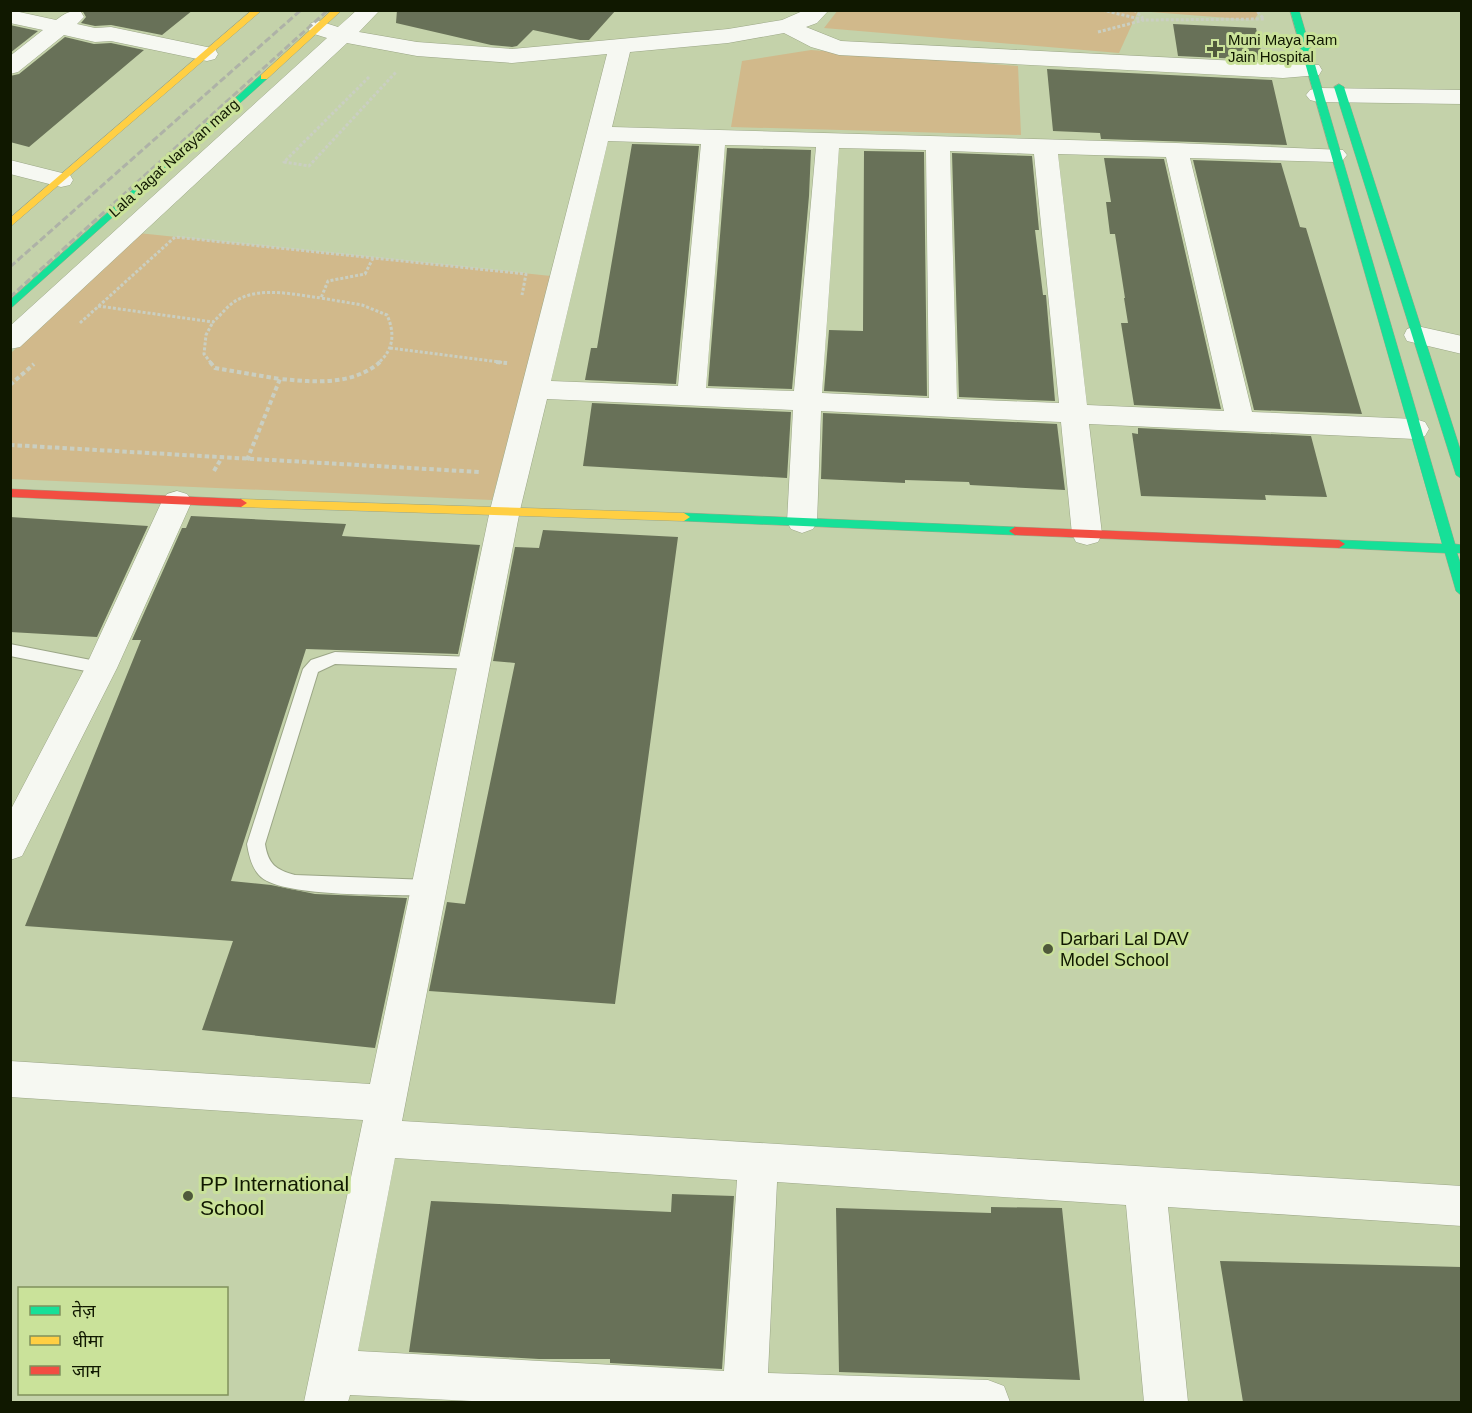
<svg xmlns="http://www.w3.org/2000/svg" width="1472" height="1413" font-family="Helvetica,'Noto Sans Devanagari',sans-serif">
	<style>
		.green { fill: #d1b98b }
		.building { fill: #687158 }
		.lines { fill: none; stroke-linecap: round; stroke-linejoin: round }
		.lane-casing { stroke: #9ba686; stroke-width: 2 }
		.street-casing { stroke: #9ba686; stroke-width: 1 }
		.fast-casing { stroke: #9ba686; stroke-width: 1 }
		.slow-casing { stroke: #9ba686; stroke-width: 1 }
		.jam-casing { stroke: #9ba686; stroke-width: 1 }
		.path-far1 { stroke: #cacfc2; stroke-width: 3; stroke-dasharray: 3 2; stroke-linecap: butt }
		.path { stroke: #cacfc2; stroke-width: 4; stroke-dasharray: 4.5 3; stroke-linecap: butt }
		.lane { fill: #f6f8f2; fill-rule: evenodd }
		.street { fill: #f6f8f2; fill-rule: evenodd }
		.fast { fill: #16e098; fill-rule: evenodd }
		.slow { fill: #ffcf43; fill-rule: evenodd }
		.jam { fill: #f24e42; fill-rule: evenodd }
		.rail { stroke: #aeb2a7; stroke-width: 3; stroke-dasharray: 7 3; stroke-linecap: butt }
		.poi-dot { fill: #4f593b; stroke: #cae29a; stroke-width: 2 }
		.labels { text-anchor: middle; stroke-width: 6; stroke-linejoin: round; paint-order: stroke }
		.far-poi-label { font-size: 15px; fill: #101800; stroke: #cae29a; text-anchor: start }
		.far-street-label { font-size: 15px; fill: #101800; stroke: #cae29a }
		.poi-label { font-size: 18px; fill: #101800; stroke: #cae29a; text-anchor: start }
		.near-poi-label { font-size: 21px; fill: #101800; stroke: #cae29a; text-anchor: start }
	</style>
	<rect width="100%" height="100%" fill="#c4d2aa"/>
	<!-- green -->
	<path class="green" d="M838,10H1260V11L1254,20L1138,11L1119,53L824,28Z
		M811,50L1018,66L1021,135L731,127L742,61Z
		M138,233L551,276L492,500L11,479V353Z"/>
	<!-- building -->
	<path class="building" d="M82,10H193L162,35L111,25L95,26L81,23L86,17Z
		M397,10H616L589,40H580L533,30L517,46L512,47L491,45L396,23Z
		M1173,24L1256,28L1263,60L1178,56Z
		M10,25L38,31L10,53Z
		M65,37L94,44L111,43L144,50L29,147L10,142V76L19,74Z
		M1047,69L1272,80L1287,145L1101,139L1100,133L1053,131Z
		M632,144L699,146L676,384L585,380L591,348H597Z
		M727,148L811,150L809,196L792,389L708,386Z
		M864,151L924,152L927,396L824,391L829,330L863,331Z
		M952,153L1032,156L1039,230H1035L1043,295H1046L1055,401L959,397Z
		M1104,158L1164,159L1221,409L1134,405L1121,323H1128L1124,298H1125L1115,234H1110L1106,202H1111Z
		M1193,160L1281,163L1300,227L1306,228L1362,414L1254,410Z
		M592,403L791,412L787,478L583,466Z
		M823,413L1057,424L1065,490L970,485L969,482L905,480V483L821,479Z
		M1138,428L1311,436L1327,497L1265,495L1266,500L1141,496L1132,433L1138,434Z
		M191,516L346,524L342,536L480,545L458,654L306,649L231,881L271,885L315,894L407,898L375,1048L202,1030L233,941L25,926L141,640H132L182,528H186Z
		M10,517L148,526L97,637L10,632Z
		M543,530L678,537L615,1004L429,991L447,902L465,904L515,663L493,661L515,547L539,548Z
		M672,1194L734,1196L722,1369L610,1363V1359H539L409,1352L431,1201L671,1212Z
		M991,1207L1062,1208L1080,1380L839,1372L836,1208L991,1213Z
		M1220,1261L1461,1267V1402H1243Z"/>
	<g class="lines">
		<!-- lane casing -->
		<g class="lane-casing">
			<path id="lane" d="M10,644L101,662L107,664L109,668L107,672L101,674L10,656Z
				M335,652L474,657L480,659L482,663L480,667L474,669L335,664L318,672L265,844C268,864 276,870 295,875L429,880L435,883L438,888L435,893L429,896C394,894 285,898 261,877C252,869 249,856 247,844L303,669L311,660Z"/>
		</g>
		<!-- street casing -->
		<g class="street-casing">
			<path id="street" d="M10,10L56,20C65,13 70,10 81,12L84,17L77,24L95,28L111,27L207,47L215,49L218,54L215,59L207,61L111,41L95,42L64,35L18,72L10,74V56L43,30L10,23Z
				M357,10H380L359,32L417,42L512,49L728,29L782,20L805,10H829L817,23L806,27L841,41L1319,65L1322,70L1319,75L1283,78L839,55L811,47L784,33L728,43L630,52L612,127L1176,143L1343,150L1347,155L1343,160L1335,162L1190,158L1252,412L1415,419L1425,422L1429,429L1425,436L1415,439L1089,424L1102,534L1098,542L1087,545L1076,542L1072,534L1061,422L821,411L817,522L813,529L802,533L791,529L787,522L793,410L547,399L520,510L402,1121L1462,1186V1226L1168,1207L1188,1402H1144L1126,1205L777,1182L768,1373L988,1380L1004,1386L1010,1402H492L350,1395L348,1402H304L363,1120L10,1097V1061L370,1084L490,510L607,54L512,63L417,56L347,43L20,347L10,349V326L327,38L311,33L308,28L311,23L319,21L338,27ZM608,141L701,144L678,386L551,381ZM725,145L816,147L794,391L706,388ZM839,148L926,150L929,398L822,393ZM950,151L1034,154L1059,403L957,399ZM1058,154L1166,157L1224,411L1087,405ZM395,1158L737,1180L724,1371L358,1351Z
				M1318,88L1462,90V104L1318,102L1310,100L1306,95L1310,90Z
				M10,160L70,175L73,180L70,185L61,187L10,174Z
				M1417,326L1462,336V354L1407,341L1404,335L1407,329Z
				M177,491L187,494L192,501L117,668L22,856L10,860V811L85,668L162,501L167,494Z"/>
		</g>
		<!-- fast casing -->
		<g class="fast-casing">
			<path id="fast" d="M1290,10H1299L1455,544L1462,545V553H1457L1462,568V596L1456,591L1445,553L1339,548L1333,544L1339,540L1442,544Z
				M261,75L269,77L10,309V300Z
				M1339,84L1344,87L1462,455V479L1456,475L1334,87Z
				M684,513L1015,527L1021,531L1015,535L684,521L678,517Z"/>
		</g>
		<!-- slow casing -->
		<g class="slow-casing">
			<path id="slow" d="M252,10H262L10,227V218Z
				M332,10H342L267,79H261V75Z
				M241,499L684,513L690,517L684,521L241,507L235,503Z"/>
		</g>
		<!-- jam casing -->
		<g class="jam-casing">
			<path id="jam" d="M10,489L241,499L247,503L241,507L10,497Z
				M1015,527L1339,540L1345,544L1339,548L1015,535L1009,531Z"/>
		</g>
		<!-- path-far1 -->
		<path class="path-far1" d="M1102,10L1144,20L1264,19L1256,10
			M1134,10L1143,18
			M1098,32L1144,20
			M369,77L284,162L309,166L396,72
			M373,258L365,274L328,281L321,298L362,305L387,315C395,333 394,350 378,363
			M98,306L213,322C221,315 228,305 237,300C262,286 295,295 321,298
			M80,323L175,237L526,274L522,295
			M390,348L507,363
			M211,363L204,354L206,335L213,322"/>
		<!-- path -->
		<path class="path" d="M210,362L215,368L280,379
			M496,362L507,363
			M10,385L34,364
			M10,445L480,472
			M247,460L280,379C314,382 352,386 380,362
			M214,471L221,459"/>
		<!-- lane -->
		<use href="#lane" class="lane"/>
		<!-- street -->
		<use href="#street" class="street"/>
		<!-- fast -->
		<use href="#fast" class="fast"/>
		<!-- slow -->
		<use href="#slow" class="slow"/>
		<!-- jam -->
		<use href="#jam" class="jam"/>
		<!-- rail -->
		<path class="rail" d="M10,267L301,10
			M10,297L328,10"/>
	</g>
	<!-- markers -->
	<g class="poi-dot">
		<path d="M1212 40h6v6h6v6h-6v6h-6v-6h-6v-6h6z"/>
		<circle cx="1048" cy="949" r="6"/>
		<circle cx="188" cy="1196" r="6"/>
	</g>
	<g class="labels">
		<!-- far-poi labels -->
		<g class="far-poi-label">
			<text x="1228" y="45">Muni Maya Ram<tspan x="1228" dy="17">Jain Hospital</tspan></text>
		</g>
		<!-- far-street labels -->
		<g class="far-street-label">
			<text transform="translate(174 158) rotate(-42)" y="5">Lala Jagat Narayan marg</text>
		</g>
		<!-- poi labels -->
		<g class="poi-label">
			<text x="1060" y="945">Darbari Lal DAV<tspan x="1060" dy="21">Model School</tspan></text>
		</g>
		<!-- near-poi labels -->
		<g class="near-poi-label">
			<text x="200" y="1191">PP International<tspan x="200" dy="24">School</tspan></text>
		</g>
	</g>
	<!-- border -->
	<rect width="1472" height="1413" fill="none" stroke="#101800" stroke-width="24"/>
	<!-- legend -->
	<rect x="18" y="1287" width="210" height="108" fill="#cae29a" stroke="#80915c" stroke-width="1.5"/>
	<rect x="30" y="1306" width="30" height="9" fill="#16e098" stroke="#80915c" stroke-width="1.5"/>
	<text x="72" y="1317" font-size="18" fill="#101800">तेज़</text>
	<rect x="30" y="1336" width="30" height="9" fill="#ffcf43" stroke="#80915c" stroke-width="1.5"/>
	<text x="72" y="1347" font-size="18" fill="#101800">धीमा</text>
	<rect x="30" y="1366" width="30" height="9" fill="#f24e42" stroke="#80915c" stroke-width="1.5"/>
	<text x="72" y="1377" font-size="18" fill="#101800">जाम</text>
</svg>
